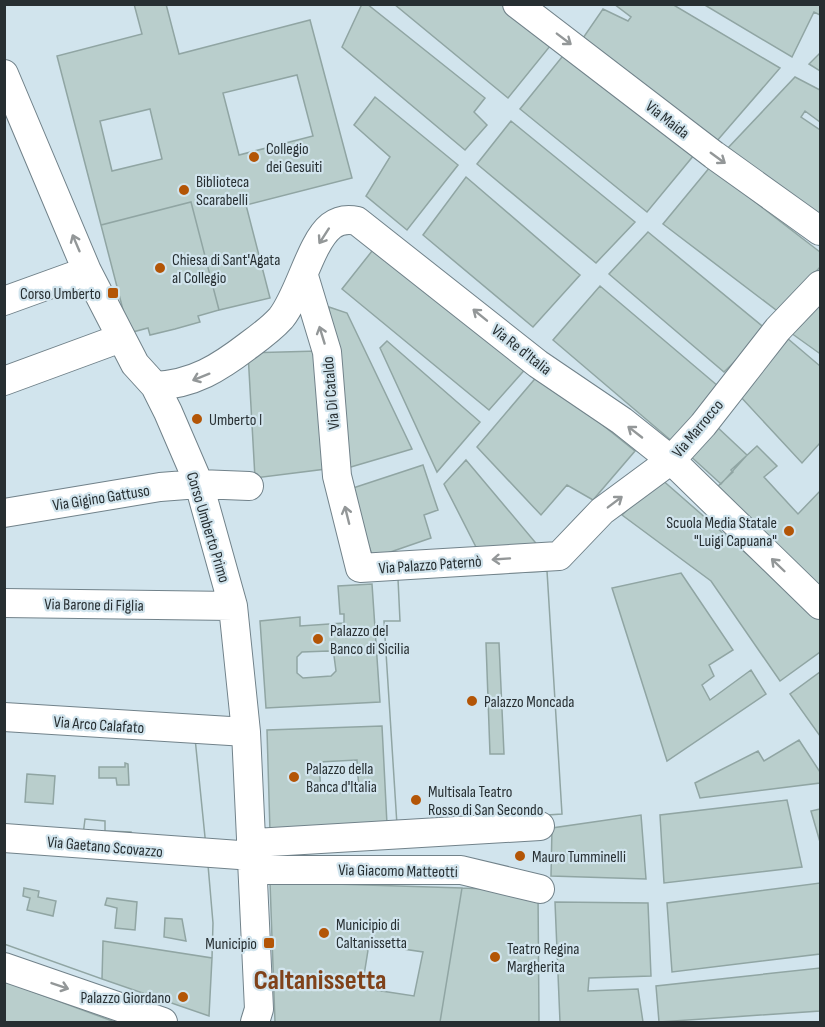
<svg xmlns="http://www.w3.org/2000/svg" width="825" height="1027" font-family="'Sofia Sans Condensed',sans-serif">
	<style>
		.building { fill: #b9cecc; stroke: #90a5a3; stroke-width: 1.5; fill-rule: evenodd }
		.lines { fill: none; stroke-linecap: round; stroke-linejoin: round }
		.minor-casing { stroke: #71828a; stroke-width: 30 }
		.minor { stroke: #fff; stroke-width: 28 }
		.oneway { stroke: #939798 }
		.poi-dot { fill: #b35506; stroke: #d1e4ed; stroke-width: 2 }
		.labels { text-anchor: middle; stroke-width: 4.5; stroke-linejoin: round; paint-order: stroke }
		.street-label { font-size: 16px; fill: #272f32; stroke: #d1e4ed }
		.poi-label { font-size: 16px; fill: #272f32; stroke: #d1e4ed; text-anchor: start }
		.town-label { font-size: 28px; font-weight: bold; fill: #80421a; stroke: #d1e4ed }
	</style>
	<rect width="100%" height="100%" fill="#d1e4ed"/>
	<!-- building -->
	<path class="building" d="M134,4H166L179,54L310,20L352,178L246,205L270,298L219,310L191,202L101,225L57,56L142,34ZM297,75L313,136L239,155L223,93ZM150,109L162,159L112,171L100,121Z
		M362,4H367L485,98L474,112L487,125L465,150L342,47Z
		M394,4H505L555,40L508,98Z
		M614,4H672L780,68L716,142L583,38L603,9L628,21L631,17Z
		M703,4H820V15L814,12L792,57Z
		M566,52L694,155L647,212L520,109Z
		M820,53V71L809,64Z
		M795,77L820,90V122L805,111L801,117L820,130V216L727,149Z
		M375,97L458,165L407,230L366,196L390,157L354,125Z
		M511,121L635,222L596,263L477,164Z
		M710,167L820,252V267L780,313L663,224Z
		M466,177L580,275L533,327L423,235Z
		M191,202L219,310L198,316L200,322L175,329L150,335L148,328L129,333L101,225Z
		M648,232L767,330L724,372L609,274Z
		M376,246L528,366L489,410L342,289Z
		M600,286L718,386L674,443L553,340Z
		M820,301V351L819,353L791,333Z
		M329,307L347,313L412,449L344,469Z
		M787,338L820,366V443L802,463L739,395Z
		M387,341L480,422L437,472L380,348Z
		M318,351L326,469L255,478L248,353Z
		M539,374L635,451L593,500L567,485L541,515L477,447Z
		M715,425L747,455L721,484L687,453Z
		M757,446L777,466L764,477L798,514L820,491V593L715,489L733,472L731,470Z
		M466,460L540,548L478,551L444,484Z
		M423,465L438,510L424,515L431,538L373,558L350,489Z
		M660,478L820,618V652L780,681L711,581L622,515Z
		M547,571L562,814L397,825L384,621H400L398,579ZM486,643H499L504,754H490Z
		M547,571L562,814L397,825L384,621H400L398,579Z
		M681,573L733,650L709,665L714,676L702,685L710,700L751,670L766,694L667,761L612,588Z
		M372,584L380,702L266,708L260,621L300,617V626L344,623V614H340L338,586ZM329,651L334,656L336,671L331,676L303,678L297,673V657L302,652Z
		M820,672V736L790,694Z
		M4,724L195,738L206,847L130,841L131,832L105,831V821L85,819L83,835L4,829ZM125,763L128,764L129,785H117L116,778H99V767H125ZM27,774L55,776L53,804L25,802Z
		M4,724L195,738L206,847L130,841L131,832L105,831V821L85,819L83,835L4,829Z
		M382,726L387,824L270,832L267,730ZM357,760L359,792L321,793L319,762Z
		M799,740L820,772V783L700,798L695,783L758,751L764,761Z
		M787,800L802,867L664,883L660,815Z
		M820,809V842L811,811Z
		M641,815L646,879L551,876L552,828Z
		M4,848L208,865L213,923L212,958L103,941L102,979L4,944ZM24,888L39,891L38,897L56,901L53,916L27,910L30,898L23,896ZM107,898L137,902L135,930L115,928L117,908L105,905ZM165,918L182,919L186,941L164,937Z
		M4,848L208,865L213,923L212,958L103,941L102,979L4,944Z
		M270,882L462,888L440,1022H275ZM369,944L423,952L414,996L362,988Z
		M820,883V954L672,972L667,903Z
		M462,888L538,891L539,1022H440Z
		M555,902L648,903L651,976L589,978L588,991L638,989L643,1022H560Z
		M103,941L212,958L209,1016L102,979Z
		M820,968V1011L659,1022L656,986Z
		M4,981L115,1022H4Z"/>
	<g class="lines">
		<!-- minor casing -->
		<g class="minor-casing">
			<path id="minor" d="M517,4L714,155L820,231
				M4,74L87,271L135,364L155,386L168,412L199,484L233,606L246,732L259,1009L255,1022
				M304,276L327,352L337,476L360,568L559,556L602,511L671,460L703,425L778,329L820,285
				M4,301L87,271
				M4,381L121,338
				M155,386C194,384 219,368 249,345C260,337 272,328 281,318C300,294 310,243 331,226C339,220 348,219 357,221L538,364L622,421L671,460L820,605
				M4,513L160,487L199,484L249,486
				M4,603L233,606
				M4,717L246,732
				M4,838L253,856
				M253,843L540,826
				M253,870H461L540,889
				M4,967L163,1022"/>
		</g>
		<!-- minor -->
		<use href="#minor" class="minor"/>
	</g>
	<!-- one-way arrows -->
	<defs><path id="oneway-shaft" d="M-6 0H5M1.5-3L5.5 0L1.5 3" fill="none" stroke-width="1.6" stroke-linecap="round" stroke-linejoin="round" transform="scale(1.5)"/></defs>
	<g class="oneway">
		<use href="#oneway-shaft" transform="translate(564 39) rotate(37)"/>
		<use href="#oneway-shaft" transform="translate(718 158) rotate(36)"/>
		<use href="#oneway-shaft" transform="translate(324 236) rotate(123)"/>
		<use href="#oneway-shaft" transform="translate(76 243) rotate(-113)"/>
		<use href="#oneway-shaft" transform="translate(480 315) rotate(-141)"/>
		<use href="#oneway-shaft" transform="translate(322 335) rotate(-107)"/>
		<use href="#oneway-shaft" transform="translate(201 377) rotate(158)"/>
		<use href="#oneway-shaft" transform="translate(635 432) rotate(-142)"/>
		<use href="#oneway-shaft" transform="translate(615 502) rotate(-37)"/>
		<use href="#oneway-shaft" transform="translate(347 515) rotate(-104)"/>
		<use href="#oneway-shaft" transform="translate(501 559) rotate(176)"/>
		<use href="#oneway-shaft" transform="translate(778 565) rotate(-136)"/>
		<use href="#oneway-shaft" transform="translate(60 986) rotate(19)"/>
	</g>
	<!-- markers -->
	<g class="poi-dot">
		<circle cx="254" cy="157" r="6"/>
		<circle cx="184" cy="190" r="6"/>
		<circle cx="160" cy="268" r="6"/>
		<rect x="107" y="287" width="12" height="12" rx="3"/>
		<circle cx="197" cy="419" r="6"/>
		<circle cx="789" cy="531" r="6"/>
		<circle cx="318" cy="639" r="6"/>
		<circle cx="472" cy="701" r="6"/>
		<circle cx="294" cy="777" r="6"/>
		<circle cx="416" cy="800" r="6"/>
		<circle cx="520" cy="856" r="6"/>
		<circle cx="324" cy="933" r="6"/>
		<rect x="263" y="937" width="12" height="12" rx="3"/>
		<circle cx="495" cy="957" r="6"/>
		<circle cx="183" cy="997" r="6"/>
	</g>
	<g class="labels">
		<!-- street labels -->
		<g class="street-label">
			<text transform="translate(668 119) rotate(38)" y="6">Via Maida</text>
			<text transform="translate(522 349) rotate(38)" y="6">Via Re d'Italia</text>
			<text transform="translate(330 393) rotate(-95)" y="6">Via Di Cataldo</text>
			<text transform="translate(697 428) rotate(-50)" y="6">Via Marrocco</text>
			<text transform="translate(101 497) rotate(-9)" y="6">Via Gigino Gattuso</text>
			<text transform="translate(209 527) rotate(73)" y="6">Corso Umberto Primo</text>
			<text transform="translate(430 564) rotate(-4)" y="6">Via Palazzo Paternò</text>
			<text transform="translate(94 604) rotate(1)" y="6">Via Barone di Figlia</text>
			<text transform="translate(99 724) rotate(4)" y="6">Via Arco Calafato</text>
			<text transform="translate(105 846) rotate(5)" y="6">Via Gaetano Scovazzo</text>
			<text transform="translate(398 870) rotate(1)" y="6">Via Giacomo Matteotti</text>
		</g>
		<!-- poi labels -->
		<g class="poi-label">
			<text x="266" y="154">Collegio<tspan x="266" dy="18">dei Gesuiti</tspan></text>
			<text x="196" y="187">Biblioteca<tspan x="196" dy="18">Scarabelli</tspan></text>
			<text x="172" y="265">Chiesa di Sant'Agata<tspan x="172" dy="18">al Collegio</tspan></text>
			<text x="101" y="299" text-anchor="end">Corso Umberto</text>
			<text x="209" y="425">Umberto I</text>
			<text x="777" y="528" text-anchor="end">Scuola Media Statale<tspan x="777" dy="18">"Luigi Capuana"</tspan></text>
			<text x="330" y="636">Palazzo del<tspan x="330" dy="18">Banco di Sicilia</tspan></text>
			<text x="484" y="707">Palazzo Moncada</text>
			<text x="306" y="774">Palazzo della<tspan x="306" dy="18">Banca d'Italia</tspan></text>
			<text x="428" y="797">Multisala Teatro<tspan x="428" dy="18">Rosso di San Secondo</tspan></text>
			<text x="532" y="862">Mauro Tumminelli</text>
			<text x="336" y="930">Municipio di<tspan x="336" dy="18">Caltanissetta</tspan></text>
			<text x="257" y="949" text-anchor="end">Municipio</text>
			<text x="507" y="954">Teatro Regina<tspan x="507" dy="18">Margherita</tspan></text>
			<text x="171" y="1003" text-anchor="end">Palazzo Giordano</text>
		</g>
		<!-- town labels -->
		<g class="town-label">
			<text x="320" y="989">Caltanissetta</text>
		</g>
	</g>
	<!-- border -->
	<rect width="825" height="1027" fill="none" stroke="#272f32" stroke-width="12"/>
</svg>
